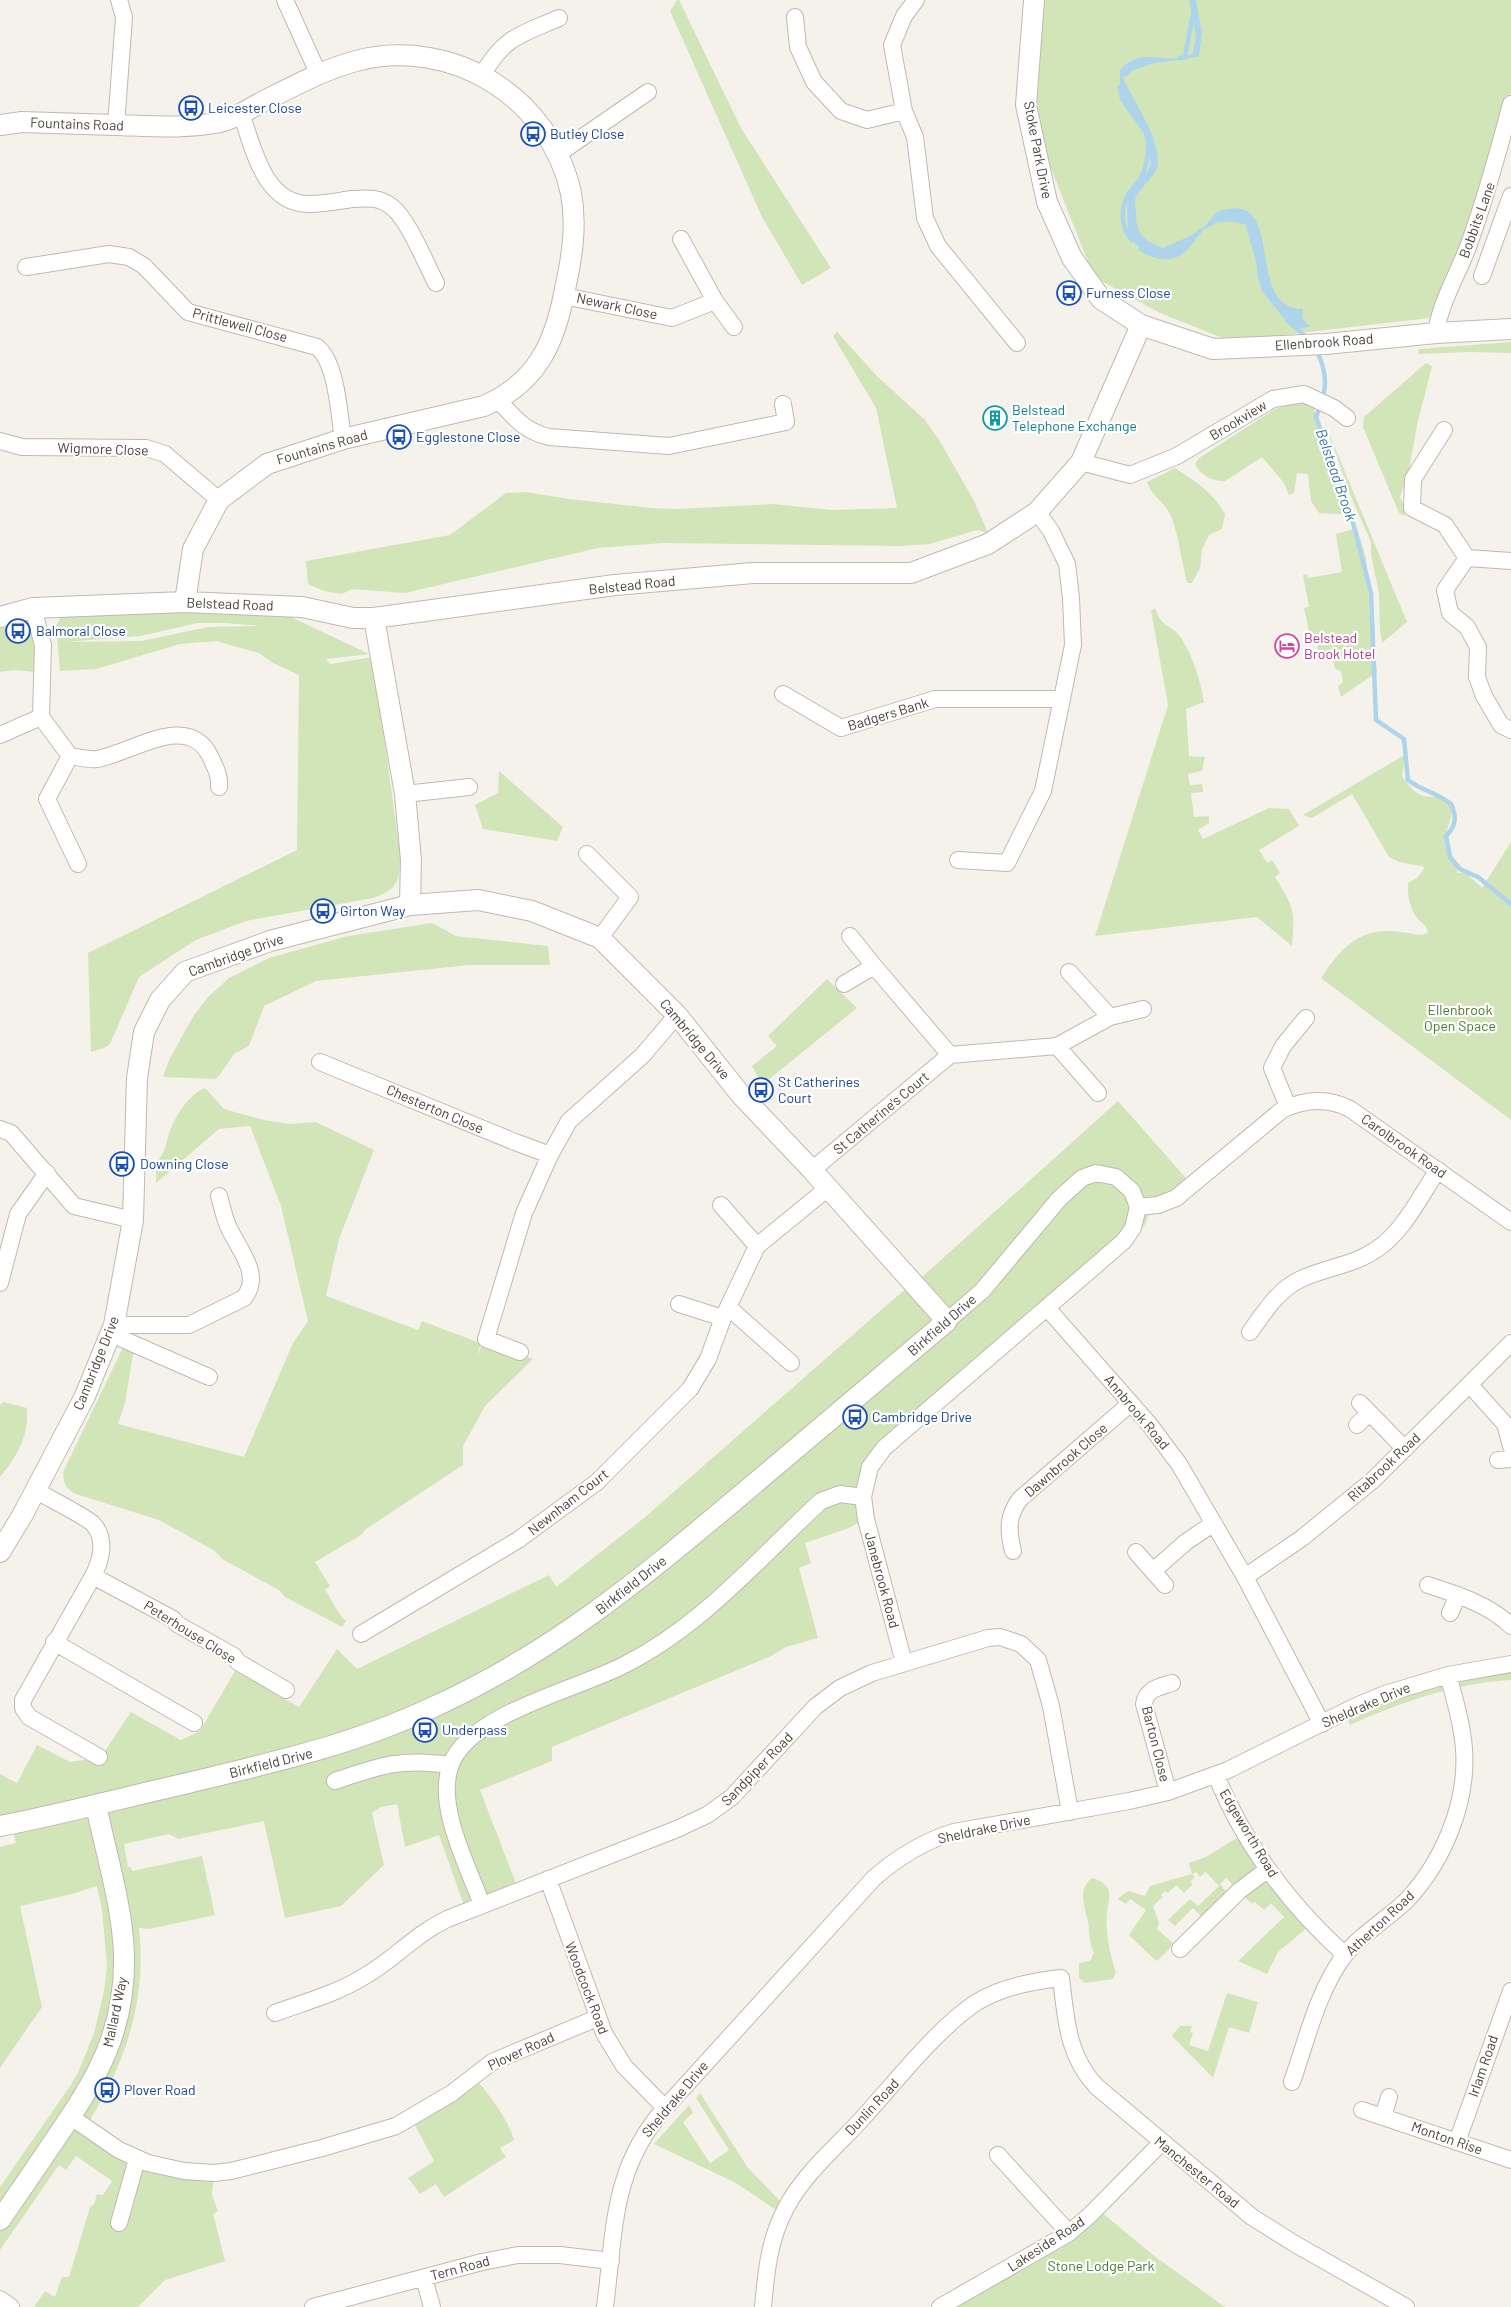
<svg xmlns="http://www.w3.org/2000/svg" width="1511" height="2307" font-family="Barlow,sans-serif">
	<style>
		.green { fill: #d2e5b8; fill-rule: evenodd }
		.water { fill: #aed4ec }
		.lines { fill: none; stroke-linecap: round; stroke-linejoin: round }
		.stream { stroke: #aed4ec; stroke-width: 4.5 }
		.minor-casing { stroke: #c0b9af; stroke-width: 18 }
		.tertiary-casing { stroke: #c0b9af; stroke-width: 22 }
		.minor { stroke: #fff; stroke-width: 16 }
		.tertiary { stroke: #fff; stroke-width: 20 }
		.labels { text-anchor: middle; stroke-width: 4.5; stroke-linejoin: round; paint-order: stroke }
		.transit-label { font-size: 14px; fill: #164399; stroke: #fff; text-anchor: start }
		.street-label { font-size: 14px; fill: #49433a; stroke: #fff }
		.culture-label { font-size: 14px; fill: #0d838f; stroke: #fff; text-anchor: start }
		.hotel-label { font-size: 14px; fill: #b23c85; stroke: #fff; text-anchor: start }
		.park-label { font-size: 14px; fill: #4d7731; stroke: #fff }
		.water-label { font-size: 15px; font-style: italic; fill: #387aa5; stroke: #fff }
	</style>
	<rect width="100%" height="100%" fill="#f5f2ec"/>
	<!-- green -->
	<path class="green" d="M677,0H679L741,128L831,268L802,285L762,217L670,11Z
		M1031,0H1511V91L1438,317L1230,341L1160,313L1094,277L1026,105Z
		M837,332L878,377L925,420L941,443L974,501L988,533L977,530L930,544L900,546L663,543L598,548L405,593L352,589L342,594L324,591L308,584L306,561L450,535L506,493L525,492L569,499L652,508L677,509L773,504L831,510L897,508L876,408L833,336Z
		M1511,342V353L1470,352L1418,354L1419,349Z
		M1426,363L1432,366L1417,425L1409,470L1400,497L1405,508L1404,516L1399,513L1363,427L1364,417Z
		M1305,400L1313,402L1320,440L1351,515L1319,513L1311,501L1308,474L1297,473L1294,493L1289,495L1284,483L1262,457L1225,481C1213,482 1200,475 1195,464L1199,458L1275,409Z
		M1324,421L1407,622L1382,643L1380,630L1379,594L1371,554V542L1352,499Z
		M1175,468C1195,481 1213,492 1225,514L1222,529L1209,535L1202,550L1200,568L1192,583H1187C1182,564 1178,531 1170,514C1164,502 1150,494 1147,482Z
		M1357,528L1366,558L1370,616L1377,672L1341,697L1338,686L1343,682L1341,671L1335,669L1332,655L1320,657L1316,641L1311,642L1304,608L1309,607L1303,575L1307,574L1308,578L1342,572L1336,534Z
		M255,600L369,654L326,659L330,664L373,657L400,853C400,879 400,889 373,898L246,921L196,940L139,977L110,1044L104,1048L91,1052L88,953L297,850L299,675L273,663L259,653L216,641L180,644L96,669L60,671L56,626L60,618L72,607ZM198,623H224L261,626L208,627L141,641L65,642L140,636Z
		M1156,609C1160,628 1173,624 1181,638C1193,656 1200,680 1204,702L1186,709L1189,756L1205,757L1202,771L1188,774L1190,785L1202,784L1203,792L1191,793L1194,817L1209,816V823L1198,830L1203,839L1269,808L1289,809L1299,826L1259,850L1267,863L1272,860L1280,873L1275,877C1294,908 1295,909 1292,946L1257,917L1095,936L1168,705L1151,610Z
		M16,613L31,623L42,673L16,670L0,672V614Z
		M1406,754L1402,776C1417,796 1418,797 1443,797C1461,809 1445,824 1446,840C1447,853 1459,861 1457,873L1465,872L1482,888L1511,842V1120L1321,978C1342,946 1361,926 1402,932C1412,933 1419,937 1428,933C1428,926 1421,923 1417,918C1410,909 1407,894 1408,883L1417,878L1425,867L1399,862L1389,857L1352,794L1312,818L1303,815Z
		M499,771L563,827L557,841L483,829L475,805L498,793Z
		M432,923L456,936L548,946L550,965H469L316,981L264,1006L249,1046L234,1054L219,1076L215,1079L163,1077L170,1058L194,1015L208,997L229,978L269,958L348,936Z
		M827,979L857,1008L762,1085L752,1066L777,1046L768,1036Z
		M205,1088L224,1109L264,1120L290,1124L316,1122L374,1150L339,1239L326,1296L418,1330L422,1321L480,1343L482,1339L477,1357L484,1340L533,1359L485,1406L463,1446V1465L366,1529L361,1535L315,1562L330,1586L325,1590C333,1601 336,1612 346,1621L342,1627L285,1597L279,1590L222,1559L215,1551L159,1520L76,1494C65,1488 64,1484 63,1472L128,1337L135,1342L125,1403L118,1424L244,1457L293,1343L308,1321L281,1206L250,1126L219,1129L156,1183V1163C165,1154 165,1146 169,1134C174,1117 189,1094 205,1088Z
		M1118,1101L1193,1186L1152,1205L1145,1225L878,1454L866,1519L849,1528L805,1543L811,1563L799,1568L818,1638L786,1647L771,1656L552,1747V1761L480,1790L519,1891L466,1911L439,1835L405,1847L397,1804L381,1807L372,1813L384,1865L341,1906L285,1918L264,1821L178,1839L169,1834L124,1844L128,1867H131L132,1871L202,1856L215,1915L149,1929L139,1928C147,2001 125,2067 85,2127L119,2150L214,2173L212,2195L218,2211L213,2214L225,2261L165,2280L138,2307H34L45,2291L55,2297L62,2277H69L90,2207L94,2204L97,2194L103,2195L112,2181L76,2156L66,2170L59,2165L0,2250V2187L70,2086L78,2073L94,2033L104,1991L107,1966L102,1910L97,1886L72,1894L20,1906L42,2007L0,2068V1847L16,1843L11,1824L0,1826V1774L17,1783L37,1745L70,1762L101,1757L131,1712L181,1740L200,1731L235,1671L299,1707L337,1649L357,1669L549,1575L556,1587L644,1518L903,1291L921,1278Z
		M3,1402L27,1408C29,1436 17,1457 0,1477V1405Z
		M1511,1664V1680C1456,1683 1401,1702 1350,1725L1344,1712Z
		M1245,1833L1313,1923L1278,1952L1267,1974L1238,1961L1284,1917L1271,1903L1264,1910L1255,1902L1252,1904L1226,1878L1220,1884L1228,1894L1203,1918L1193,1908L1175,1926L1168,1920L1190,1899L1198,1906L1219,1886L1206,1872L1200,1877L1196,1872L1192,1874L1195,1877L1190,1882L1193,1884L1184,1893L1176,1885L1168,1893L1165,1891L1161,1895L1163,1897L1153,1906L1159,1923L1157,1929L1174,1944L1157,1961L1154,1959L1129,1935L1146,1910L1130,1899L1126,1904L1117,1899L1128,1891L1145,1896L1150,1886L1192,1874L1189,1863L1206,1857Z
		M1092,1878C1099,1880 1104,1882 1108,1889C1111,1895 1108,1905 1107,1912C1105,1932 1110,1953 1116,1973L1113,1979L1085,1983L1079,1978V1963L1090,1961L1094,1953C1089,1942 1090,1934 1088,1922C1085,1908 1077,1889 1092,1878Z
		M1227,1993L1258,2002L1249,2033L1229,2027L1213,2078L1172,2036L1180,2026H1192L1190,2032L1193,2033L1189,2045L1208,2051Z
		M479,2083C493,2100 507,2118 514,2140L500,2148L506,2157L444,2197L436,2184L420,2194L408,2178L434,2161L415,2125Z
		M700,2093L748,2168L786,2207L782,2214L736,2183L654,2144L689,2105L693,2113L683,2122L710,2163L729,2150L696,2098Z
		M1101,2212L1153,2255L1225,2307H952Z"/>
	<!-- water -->
	<path class="water" d="M1189,0H1196L1202,33L1199,56C1176,63 1137,60 1123,77C1134,104 1157,131 1158,162C1158,175 1142,185 1136,197C1134,201 1135,207 1136,212C1136,234 1143,240 1163,248C1175,242 1193,236 1204,227C1209,222 1214,213 1220,211C1289,189 1242,309 1303,309L1302,318L1310,327L1296,328L1286,321L1262,291L1258,278L1256,261L1245,223L1236,217C1222,219 1209,226 1197,234C1189,239 1184,252 1175,255C1156,263 1139,249 1128,236L1127,196L1148,171L1151,163L1142,126L1120,93V70C1142,44 1168,68 1193,53L1196,36Z"/>
	<g class="lines">
		<!-- stream -->
		<path class="stream" d="M1180,58L1185,57L1193,14
			M1126,74L1131,69L1147,63
			M1120,87L1122,99L1144,130
			M1220,220L1232,219L1244,222
			M1132,240C1121,228 1120,209 1128,195C1132,188 1138,183 1142,176C1147,166 1148,156 1148,145
			M1141,249C1154,258 1173,261 1185,249C1191,244 1194,236 1200,231
			M1287,320L1307,338
			M1316,350C1329,374 1327,393 1316,417L1351,515L1371,593L1376,720L1404,739L1408,780C1422,791 1438,793 1451,804C1457,817 1456,826 1446,836L1450,857L1460,869L1478,877L1511,904"/>
		<!-- minor casing -->
		<g class="minor-casing">
			<path id="minor" d="M285,0L318,73
				M916,0L904,16L892,45L904,111L915,137L925,218L938,246L1017,343
				M795,17L798,47L814,82L841,111L867,120L904,111
				M482,75C505,36 520,35 559,18
				M241,113C253,147 264,205 310,204C324,204 338,201 352,199C367,198 380,197 392,207C408,219 426,264 436,283
				M116,125L124,17L119,0
				M558,154L648,92
				M26,267L109,254L129,257L144,266L188,312L317,347C337,363 339,414 343,439
				M1482,276L1511,196
				M564,296L672,318L715,301L681,239
				M715,301L734,327
				M1436,333C1440,303 1457,276 1468,247C1485,200 1498,153 1511,104
				M498,400C515,418 524,431 549,437L669,446L786,422L783,404
				M1444,430L1413,479L1412,508L1445,525L1467,558
				M0,441L22,447L146,448L165,454L219,500
				M1081,462L1130,475L1177,456L1273,399L1304,394L1334,408L1347,418
				M1467,558L1445,590L1450,613L1467,627L1478,647L1477,677L1484,696L1501,725L1511,730
				M1467,558L1511,561
				M33,608L43,645L41,717L70,756L47,799L78,864
				M783,694L841,728L935,699H1061
				M0,735L41,717
				M70,756C78,757 89,760 97,759C132,753 189,710 211,758C216,769 220,776 219,787
				M405,794L469,787
				M587,854L630,897L600,938
				M958,860L1007,863L1043,791L1073,645L1071,598L1067,564L1051,531L1037,512
				M850,936L874,966L950,1055
				M1069,972L1110,1017
				M844,984L874,966
				M1057,1046L1098,1093
				M320,1062L515,1142L550,1155
				M1288,1107L1272,1068L1283,1046L1306,1018
				M0,1129L11,1133L74,1206L133,1220
				M812,1170L950,1055L1057,1046L1110,1017L1143,1009
				M721,1205L757,1246
				M0,1283L18,1214L47,1173
				M679,1304L723,1318
				M728,1307L791,1363
				M1048,1309L1149,1424L1179,1464L1245,1577L1322,1724
				M947,1321L982,1291L1059,1199L1082,1178L1096,1173L1116,1177L1132,1191L1138,1207
				M114,1325H189L244,1298C263,1274 238,1249 228,1226C224,1217 222,1206 219,1196
				M1250,1332C1264,1313 1277,1291 1299,1280C1325,1267 1353,1266 1377,1249C1404,1231 1420,1196 1438,1170
				M111,1334L209,1377
				M520,1352L486,1339L524,1213L550,1155L569,1121L642,1056L677,1015
				M1470,1385L1505,1424L1511,1446
				M1360,1403L1405,1449
				M1357,1425L1369,1413
				M1498,1460L1511,1459
				M35,1490C46,1497 87,1517 93,1524C107,1539 101,1561 93,1576L173,1619L177,1624L234,1656L238,1662L286,1690
				M863,1497L866,1519L904,1663
				M1013,1551C1008,1531 1007,1516 1020,1499L1131,1403
				M1136,1552L1165,1585
				M1153,1571L1186,1542L1214,1523
				M93,1576L23,1700V1708L29,1717L99,1757
				M1245,1577L1302,1538L1372,1481L1511,1343
				M1428,1585C1456,1594 1490,1605 1511,1626
				M1450,1613L1458,1595
				M361,1634L518,1540L597,1482L690,1389L708,1359L723,1318L757,1246L828,1188
				M54,1642L194,1723
				M1216,1775C1244,1844 1290,1905 1345,1955
				M335,1781C381,1765 401,1758 451,1765
				M1168,1792L1144,1704C1146,1689 1159,1687 1172,1683
				M548,1879L604,2033L624,2066L665,2108
				M482,1905C468,1866 435,1805 451,1764C471,1713 576,1690 624,1665C702,1626 758,1559 821,1501L840,1494L863,1497L870,1467L884,1448L1124,1241L1133,1228L1138,1207L1158,1205L1176,1198L1282,1110C1305,1099 1327,1097 1350,1109L1511,1222
				M1180,1949L1239,1891L1268,1869
				M275,2013C305,2002 338,1993 365,1976C395,1959 414,1935 447,1919L677,1829L707,1815L732,1797L815,1707L840,1688L872,1673L988,1638L1000,1637L1021,1644L1038,1660L1051,1706L1070,1812
				M1292,2082C1306,2042 1318,1990 1344,1956C1361,1934 1386,1920 1406,1901C1443,1862 1468,1803 1464,1749C1462,1724 1455,1700 1448,1675
				M1362,2110L1511,2160
				M71,2117L119,2150L148,2163L184,2171L214,2173L231,2171L322,2148L396,2126L452,2093L492,2062L597,2018
				M1383,2117L1389,2097
				M1457,2142L1511,1991
				M998,2155L1069,2233
				M119,2223L137,2159
				M424,2278L432,2307
				M0,2299L11,2307
				M313,2307L482,2262L518,2255H560L611,2261
				M605,2307C615,2231 611,2169 665,2108L874,1878C898,1857 924,1841 954,1832L1129,1801L1168,1792L1228,1770L1354,1707L1385,1694L1448,1675L1511,1664
				M763,2307C766,2273 769,2239 786,2208C803,2175 835,2148 860,2121C894,2084 936,2029 977,2002C1002,1987 1032,1981 1061,1978C1066,2018 1067,2056 1097,2087L1252,2217L1295,2244L1406,2307
				M940,2307L1069,2233L1090,2215L1161,2143"/>
		</g>
		<!-- tertiary casing -->
		<g class="tertiary-casing">
			<path id="tertiary" d="M1034,0L1026,105L1047,202L1072,258L1101,299L1141,325L1213,349L1326,344L1436,333L1511,329
				M0,125L22,122C53,123 84,124 115,125C150,126 185,129 220,122C235,119 250,108 264,101C294,86 323,70 356,61C452,36 550,97 571,193C577,226 572,257 565,289C555,343 537,383 484,406L343,439L267,464L219,500L193,549L185,602
				M0,617L33,608L185,602L302,607L353,618H374L615,585L753,573H911L988,544L1037,512L1081,462L1141,325
				M374,618L405,794L411,860L410,905
				M0,1552L22,1516L85,1396L114,1325L133,1220L137,1078L144,1032L160,1000L185,972L270,941L410,905L478,900L532,911L600,938L677,1015L741,1095L812,1170L947,1321C879,1379 810,1437 741,1495C641,1579 550,1655 429,1709C352,1745 270,1763 188,1783C125,1797 63,1814 0,1826
				M0,2220C18,2194 36,2168 54,2141C96,2080 126,2032 124,1954C122,1904 106,1854 96,1805"/>
		</g>
		<!-- minor -->
		<use href="#minor" class="minor"/>
		<!-- tertiary -->
		<use href="#tertiary" class="tertiary"/>
	</g>
	<!-- icons -->
	<defs>
		<g id="bus-ring" transform="scale(1.25)"><circle r="9.5" fill="#fff" stroke="#1a4fb4" stroke-width="1.5"/><path d="M-5-6H5V4H4V6H2V4H-2V6H-4V4H-5ZM-3.5-4V0h7V-4ZM-3.5 1.2v1.5H-2V1.2ZM2 1.2v1.5H3.5V1.2Z" fill="#1a4fb4"/></g>
		<g id="building-ring" transform="scale(1.25)"><circle r="9.5" fill="#fff" stroke="#0f9aa8" stroke-width="1.5"/><path d="M-4-6H4V6H1V3H-1V6H-4ZM-2.5-4.3h1.7v1.8h-1.7ZM.8-4.3h1.7v1.8H.8ZM-2.5-1h1.7V.8h-1.7ZM.8-1h1.7V.8H.8Z" fill="#0f9aa8"/></g>
		<g id="hotel-ring" transform="scale(1.25)"><circle r="9.5" fill="#fff" stroke="#d1479c" stroke-width="1.5"/><path d="M-6-4.5h1.5V1H6V5H4.5V3h-9V5H-6ZM-4 0a1.8 1.8 0 1 1 3.6 0ZM.5 0V-2.5h3Q6-2.5 6 0Z" fill="#d1479c"/></g>
	</defs>
	<g fill-rule="evenodd">
		<use href="#bus-ring" x="191" y="108"/>
		<use href="#bus-ring" x="533" y="134"/>
		<use href="#bus-ring" x="1069" y="293"/>
		<use href="#building-ring" x="995" y="418"/>
		<use href="#bus-ring" x="399" y="437"/>
		<use href="#bus-ring" x="18" y="631"/>
		<use href="#hotel-ring" x="1287" y="646"/>
		<use href="#bus-ring" x="323" y="911"/>
		<use href="#bus-ring" x="761" y="1090"/>
		<use href="#bus-ring" x="122" y="1164"/>
		<use href="#bus-ring" x="855" y="1417"/>
		<use href="#bus-ring" x="425" y="1730"/>
		<use href="#bus-ring" x="107" y="2090"/>
	</g>
	<g class="labels">
		<!-- transit labels -->
		<g class="transit-label">
			<text x="208" y="113">Leicester Close</text>
			<text x="550" y="139">Butley Close</text>
			<text x="1086" y="298">Furness Close</text>
			<text x="416" y="442">Egglestone Close</text>
			<text x="36" y="636">Balmoral Close</text>
			<text x="340" y="916">Girton Way</text>
			<text x="778" y="1087">St Catherines<tspan x="778" dy="16">Court</tspan></text>
			<text x="140" y="1169">Downing Close</text>
			<text x="872" y="1422">Cambridge Drive</text>
			<text x="442" y="1735">Underpass</text>
			<text x="124" y="2095">Plover Road</text>
		</g>
		<!-- street labels -->
		<g class="street-label">
			<text transform="translate(77 124) rotate(2)" y="5">Fountains Road</text>
			<text transform="translate(1038 150) rotate(79)" y="5">Stoke Park Drive</text>
			<text transform="translate(1477 220) rotate(-70)" y="5">Bobbits Lane</text>
			<text transform="translate(617 306) rotate(12)" y="5">Newark Close</text>
			<text transform="translate(240 325) rotate(15)" y="5">Prittlewell Close</text>
			<text transform="translate(1324 342) rotate(-4)" y="5">Ellenbrook Road</text>
			<text transform="translate(1238 420) rotate(-31)" y="5">Brookview</text>
			<text transform="translate(322 447) rotate(-16)" y="5">Fountains Road</text>
			<text transform="translate(103 449) rotate(2)" y="5">Wigmore Close</text>
			<text transform="translate(632 585) rotate(-6)" y="5">Belstead Road</text>
			<text transform="translate(230 604) rotate(2)" y="5">Belstead Road</text>
			<text transform="translate(888 714) rotate(-17)" y="5">Badgers Bank</text>
			<text transform="translate(236 955) rotate(-20)" y="5">Cambridge Drive</text>
			<text transform="translate(695 1039) rotate(50)" y="5">Cambridge Drive</text>
			<text transform="translate(435 1109) rotate(23)" y="5">Chesterton Close</text>
			<text transform="translate(881 1113) rotate(-40)" y="5">St Catherine's Court</text>
			<text transform="translate(1404 1146) rotate(35)" y="5">Carolbrook Road</text>
			<text transform="translate(942 1325) rotate(-41)" y="5">Birkfield Drive</text>
			<text transform="translate(96 1363) rotate(-68)" y="5">Cambridge Drive</text>
			<text transform="translate(1137 1412) rotate(50)" y="5">Annbrook Road</text>
			<text transform="translate(1066 1460) rotate(-41)" y="5">Dawnbrook Close</text>
			<text transform="translate(1384 1467) rotate(-43)" y="5">Ritabrook Road</text>
			<text transform="translate(568 1502) rotate(-38)" y="5">Newnham Court</text>
			<text transform="translate(882 1580) rotate(75)" y="5">Janebrook Road</text>
			<text transform="translate(631 1585) rotate(-38)" y="5">Birkfield Drive</text>
			<text transform="translate(190 1632) rotate(32)" y="5">Peterhouse Close</text>
			<text transform="translate(1366 1705) rotate(-23)" y="5">Sheldrake Drive</text>
			<text transform="translate(1156 1744) rotate(76)" y="5">Barton Close</text>
			<text transform="translate(271 1763) rotate(-14)" y="5">Birkfield Drive</text>
			<text transform="translate(757 1769) rotate(-46)" y="5">Sandpiper Road</text>
			<text transform="translate(984 1829) rotate(-12)" y="5">Sheldrake Drive</text>
			<text transform="translate(1249 1833) rotate(59)" y="5">Edgeworth Road</text>
			<text transform="translate(1380 1923) rotate(-43)" y="5">Atherton Road</text>
			<text transform="translate(587 1988) rotate(69)" y="5">Woodcock Road</text>
			<text transform="translate(115 2012) rotate(-78)" y="5">Mallard Way</text>
			<text transform="translate(521 2051) rotate(-25)" y="5">Plover Road</text>
			<text transform="translate(1483 2066) rotate(-71)" y="5">Irlam Road</text>
			<text transform="translate(675 2099) rotate(-50)" y="5">Sheldrake Drive</text>
			<text transform="translate(872 2107) rotate(-47)" y="5">Dunlin Road</text>
			<text transform="translate(1447 2138) rotate(19)" y="5">Monton Rise</text>
			<text transform="translate(1197 2172) rotate(39)" y="5">Manchester Road</text>
			<text transform="translate(1046 2244) rotate(-33)" y="5">Lakeside Road</text>
			<text transform="translate(460 2268) rotate(-15)" y="5">Tern Road</text>
		</g>
		<!-- culture labels -->
		<g class="culture-label">
			<text x="1012" y="415">Belstead<tspan x="1012" dy="16">Telephone Exchange</tspan></text>
		</g>
		<!-- hotel labels -->
		<g class="hotel-label">
			<text x="1304" y="643">Belstead<tspan x="1304" dy="16">Brook Hotel</tspan></text>
		</g>
		<!-- park labels -->
		<g class="park-label">
			<text x="1460" y="1015">Ellenbrook<tspan x="1460" dy="16">Open Space</tspan></text>
			<text x="1101" y="2271">Stone Lodge Park</text>
		</g>
		<!-- water labels -->
		<g class="water-label">
			<text transform="translate(1336 475) rotate(71)" y="5">Belstead Brook</text>
		</g>
	</g>
</svg>
